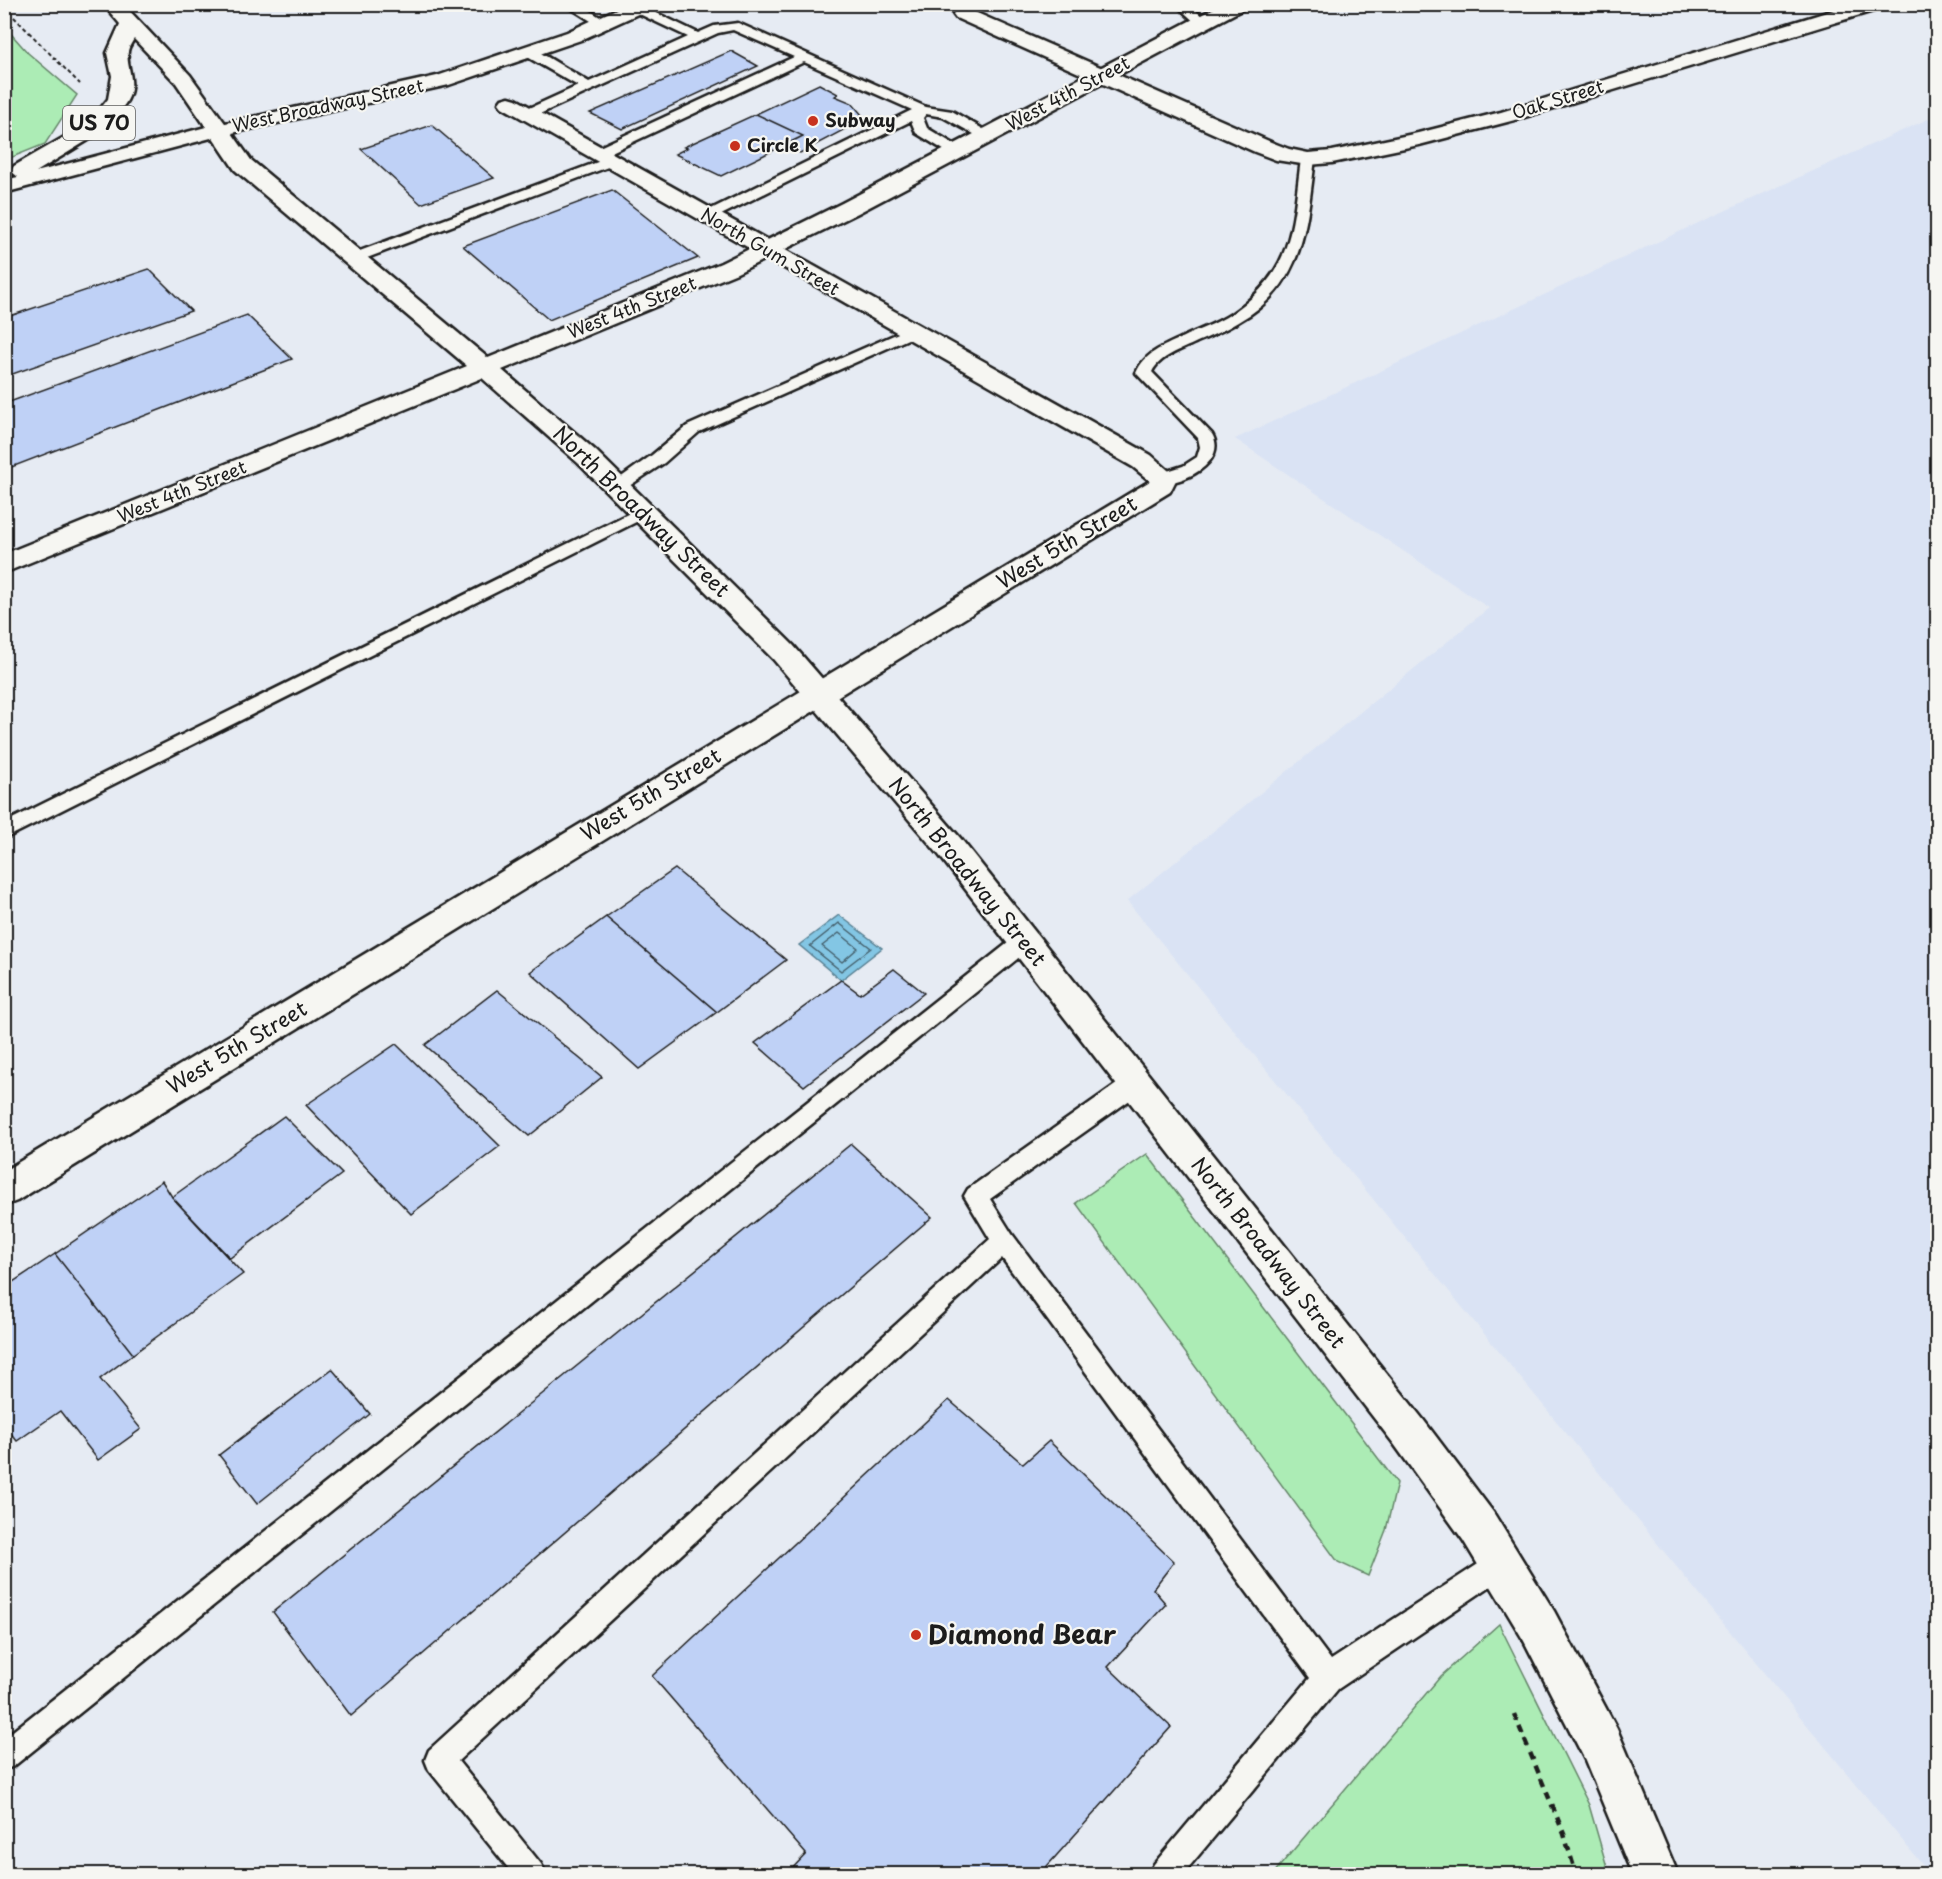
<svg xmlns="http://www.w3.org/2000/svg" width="1942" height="1879" font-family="'Playpen Sans',sans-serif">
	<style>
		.built { fill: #dae3f4 }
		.green { fill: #acecb5; stroke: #648468; stroke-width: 1.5 }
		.water { fill: #83c6e4; stroke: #5a8294; stroke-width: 1.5 }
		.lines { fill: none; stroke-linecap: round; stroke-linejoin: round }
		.shore { stroke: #45606c; stroke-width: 1.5 }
		.building { fill: #bfd1f6; stroke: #1c1c1c; stroke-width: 1.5 }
		.lane-casing { stroke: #1c1c1c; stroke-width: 5 }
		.street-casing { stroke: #1c1c1c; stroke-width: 5 }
		.secondary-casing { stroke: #1c1c1c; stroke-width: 5 }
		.primary-casing { stroke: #1c1c1c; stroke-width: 5 }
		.path-far1 { stroke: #1c1c1c; stroke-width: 2; stroke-dasharray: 4 3; stroke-linecap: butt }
		.path { stroke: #1c1c1c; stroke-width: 4.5; stroke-dasharray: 8 6; stroke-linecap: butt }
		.lane { fill: #f6f6f2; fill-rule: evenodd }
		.street { fill: #f6f6f2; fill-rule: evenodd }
		.secondary { fill: #f6f6f2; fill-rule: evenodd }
		.primary { fill: #f6f6f2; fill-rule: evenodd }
		.poi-dot { fill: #c8321e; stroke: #f6f6f2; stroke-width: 2 }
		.labels { text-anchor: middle; stroke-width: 4.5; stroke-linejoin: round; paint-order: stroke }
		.far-street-label { font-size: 18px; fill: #1c1c1c; stroke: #f6f6f2 }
		.far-poi-label { font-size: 18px; font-weight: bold; fill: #1c1c1c; stroke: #f6f6f2; text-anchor: start }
		.shield { fill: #f6f6f2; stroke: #5d5d5c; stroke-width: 1.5 }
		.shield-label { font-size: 20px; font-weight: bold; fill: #1c1c1c }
		.street-label { font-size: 21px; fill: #1c1c1c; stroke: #f6f6f2 }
		.near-poi-label { font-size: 26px; font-weight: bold; fill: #1c1c1c; stroke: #f6f6f2; text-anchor: start }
	</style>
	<rect width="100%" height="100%" fill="#e6ebf3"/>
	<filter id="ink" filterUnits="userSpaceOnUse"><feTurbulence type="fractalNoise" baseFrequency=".0167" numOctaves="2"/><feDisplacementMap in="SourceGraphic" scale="12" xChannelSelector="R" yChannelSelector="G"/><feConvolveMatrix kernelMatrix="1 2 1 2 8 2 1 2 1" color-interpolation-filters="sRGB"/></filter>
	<g filter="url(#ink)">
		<!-- built -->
		<path class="built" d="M1937,115L1938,1874H1930L1127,901L1489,608L1235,439L1696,224Z"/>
		<!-- green -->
		<path class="green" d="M5,27L28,53L77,95L45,144L5,160Z
			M1147,1154L1397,1483L1386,1530L1368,1576L1338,1562L1076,1203Z
			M1499,1624L1589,1805L1609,1874H1273L1441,1676Z"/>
		<!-- water -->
		<path class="water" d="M839,915L882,948L841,980L799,945Z"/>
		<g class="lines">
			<!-- shore -->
			<path class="shore" d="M839,923L871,948L841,971L810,946Z
				M839,933L858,948L842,962L822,946Z"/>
		</g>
		<!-- building -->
		<path class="building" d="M731,51L758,66L622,129L590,113Z
			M819,84L838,94L835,96L852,103L862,115L851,126L800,153L785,145L803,136L756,114Z
			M756,114L803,136L721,176L675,154L687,148L684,147Z
			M432,125L494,178L421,204L361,149Z
			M612,190L698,258L549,320L463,246Z
			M149,269L191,311L4,377V318Z
			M247,315L292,359L4,470V404Z
			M675,869L786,960L717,1012L606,917Z
			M606,917L717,1012L639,1069L530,972Z
			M894,969L924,993L804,1086L755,1043L841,980L860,994Z
			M497,990L602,1077L529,1136L425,1045Z
			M396,1044L500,1146L411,1214L306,1105Z
			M284,1116L342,1174L230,1258L172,1197Z
			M851,1144L932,1217L351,1716L273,1612Z
			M162,1181L172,1197L243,1274L133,1354L55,1254Z
			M55,1254L133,1354L100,1379L141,1429L98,1460L60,1411L17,1441L4,1425V1288Z
			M332,1369L370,1414L257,1504L219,1455Z
			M949,1400L1023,1464L1049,1441L1174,1562L1153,1589L1166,1604L1108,1667L1171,1727L1040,1874H787L806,1854L652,1676Z"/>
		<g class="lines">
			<!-- lane casing -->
			<g class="lane-casing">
				<path id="lane" d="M564,4H580L609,23L607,26H599Z
					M638,4L698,33L714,26L738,23L926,107L952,111L995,136L993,139H983L943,117L926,114L923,118L927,128L962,149L964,152L962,155H952L916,133L911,121L713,219H703L701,216L703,213L912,110L804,62L603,156H593L591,153L593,150L794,57L733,30L718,33L533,117H523L521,114L523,111L578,86L524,55L523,52L524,49H534L589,82L688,37L633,11L631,8L633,5Z
					M1175,4H1189L1209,23L1203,27L1199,26Z
					M1308,155L1315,159C1306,226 1305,285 1238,322C1225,330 1211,336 1197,342C1181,350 1160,356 1152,372L1212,434C1229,462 1180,487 1158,482L1156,478L1158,474L1183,466L1197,457L1200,447L1198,438L1136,373C1145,353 1162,347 1181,338C1197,330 1216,324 1231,314C1294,271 1292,228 1301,159Z
					M611,157L616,158L618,161L616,164L359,261L354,262L347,258L349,255Z
					M912,327L920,332L917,335L699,432L664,463L623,490H611L609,486L652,455L687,426Z
					M644,506L650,507L653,511L650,515L4,839V823Z
					M1025,933L1032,935L1036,941L1032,947L14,1766L4,1770V1738L1018,935Z
					M1136,1074L1144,1076L1147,1083L1144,1090L990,1199L1012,1234L1331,1660L1492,1555L1501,1551L1510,1555L1514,1564L1510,1573L1338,1689L1183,1874H1149L1154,1864L1310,1678L1002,1258L458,1761L541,1864L546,1874H513L429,1770L425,1760L429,1750L990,1239L964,1196L968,1189L1128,1076Z"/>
			</g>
			<!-- street casing -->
			<g class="street-casing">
				<path id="street" d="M1853,4H1885L1883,8L1515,120L1419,145L1332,163L1308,165L1276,160L1255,152L956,18L953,14L956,10H970L1271,142L1289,149L1308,153L1332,151L1418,133L1501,112Z
					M509,97L516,99L1151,455L1177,478L1170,492L17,1201L4,1206V1171L1150,481L1133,467L502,107L499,103L502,99Z"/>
			</g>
			<!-- secondary casing -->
			<g class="secondary-casing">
				<path id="secondary" d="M627,4H653L651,8L581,40L449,85L232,133L251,160L488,358L721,263L842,203L1222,4H1247L1245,8L858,213L737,273L502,370L596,451L793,645L961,839L1422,1418L1493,1512L1554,1611L1617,1729L1678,1874H1632L1585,1760L1524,1641L1463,1540L1394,1444L939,855L773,659L578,463L482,378L4,573V554L467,366L235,170L208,130L212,126L437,76L567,32Z"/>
			</g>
			<!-- primary casing -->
			<g class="primary-casing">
				<path id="primary" d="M103,4H123L190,75L230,130L226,134L4,193V180L18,177L11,171L14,166L89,123L108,99L112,76L107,53L120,24ZM134,39L176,83L206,127L36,172L103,131L125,104C139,84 125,67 128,52C128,48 132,42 134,39Z"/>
			</g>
			<!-- path-far1 -->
			<path class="path-far1" d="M4,7L80,84"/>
			<!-- path -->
			<path class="path" d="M1514,1714L1564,1834L1576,1874"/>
			<!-- lane -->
			<use href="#lane" class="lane"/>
			<!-- street -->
			<use href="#street" class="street"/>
			<!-- secondary -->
			<use href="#secondary" class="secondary"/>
			<!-- primary -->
			<use href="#primary" class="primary"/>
		</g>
	</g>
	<!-- markers -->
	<g class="poi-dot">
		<circle cx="813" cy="121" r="6"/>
		<circle cx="735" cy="146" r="6"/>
		<circle cx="916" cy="1635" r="6"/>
	</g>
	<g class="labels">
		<!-- far-street labels -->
		<g class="far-street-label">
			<text transform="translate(1068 94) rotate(-28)" y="6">West 4th Street</text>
			<text transform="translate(1558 100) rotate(-17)" y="6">Oak Street</text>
			<text transform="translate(328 106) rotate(-12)" y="6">West Broadway Street</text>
			<text transform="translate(770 252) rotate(30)" y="6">North Gum Street</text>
			<text transform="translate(632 308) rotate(-22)" y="6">West 4th Street</text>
			<text transform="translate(182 492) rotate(-22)" y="6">West 4th Street</text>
		</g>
		<!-- far-poi labels -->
		<g class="far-poi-label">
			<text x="825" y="127">Subway</text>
			<text x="747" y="152">Circle K</text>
		</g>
		<!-- shield labels -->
		<rect class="shield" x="63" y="106" width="72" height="34" rx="4.5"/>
		<g class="shield-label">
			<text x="99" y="130">US 70</text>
		</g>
		<!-- street labels -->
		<g class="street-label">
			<text transform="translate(641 512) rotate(44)" y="7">North Broadway Street</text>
			<text transform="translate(1067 543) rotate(-31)" y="7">West 5th Street</text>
			<text transform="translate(651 795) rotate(-31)" y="7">West 5th Street</text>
			<text transform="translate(967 872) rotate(51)" y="7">North Broadway Street</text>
			<text transform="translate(237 1048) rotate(-31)" y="7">West 5th Street</text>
			<text transform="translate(1268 1253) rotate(52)" y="7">North Broadway Street</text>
		</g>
		<!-- near-poi labels -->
		<g class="near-poi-label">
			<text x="928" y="1644">Diamond Bear</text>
		</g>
	</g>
	<!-- margin -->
	<rect width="1942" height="1879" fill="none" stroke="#f6f6f2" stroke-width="24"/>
	<rect x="12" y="12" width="1918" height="1855" fill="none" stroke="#1c1c1c" stroke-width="2" filter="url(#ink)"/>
</svg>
